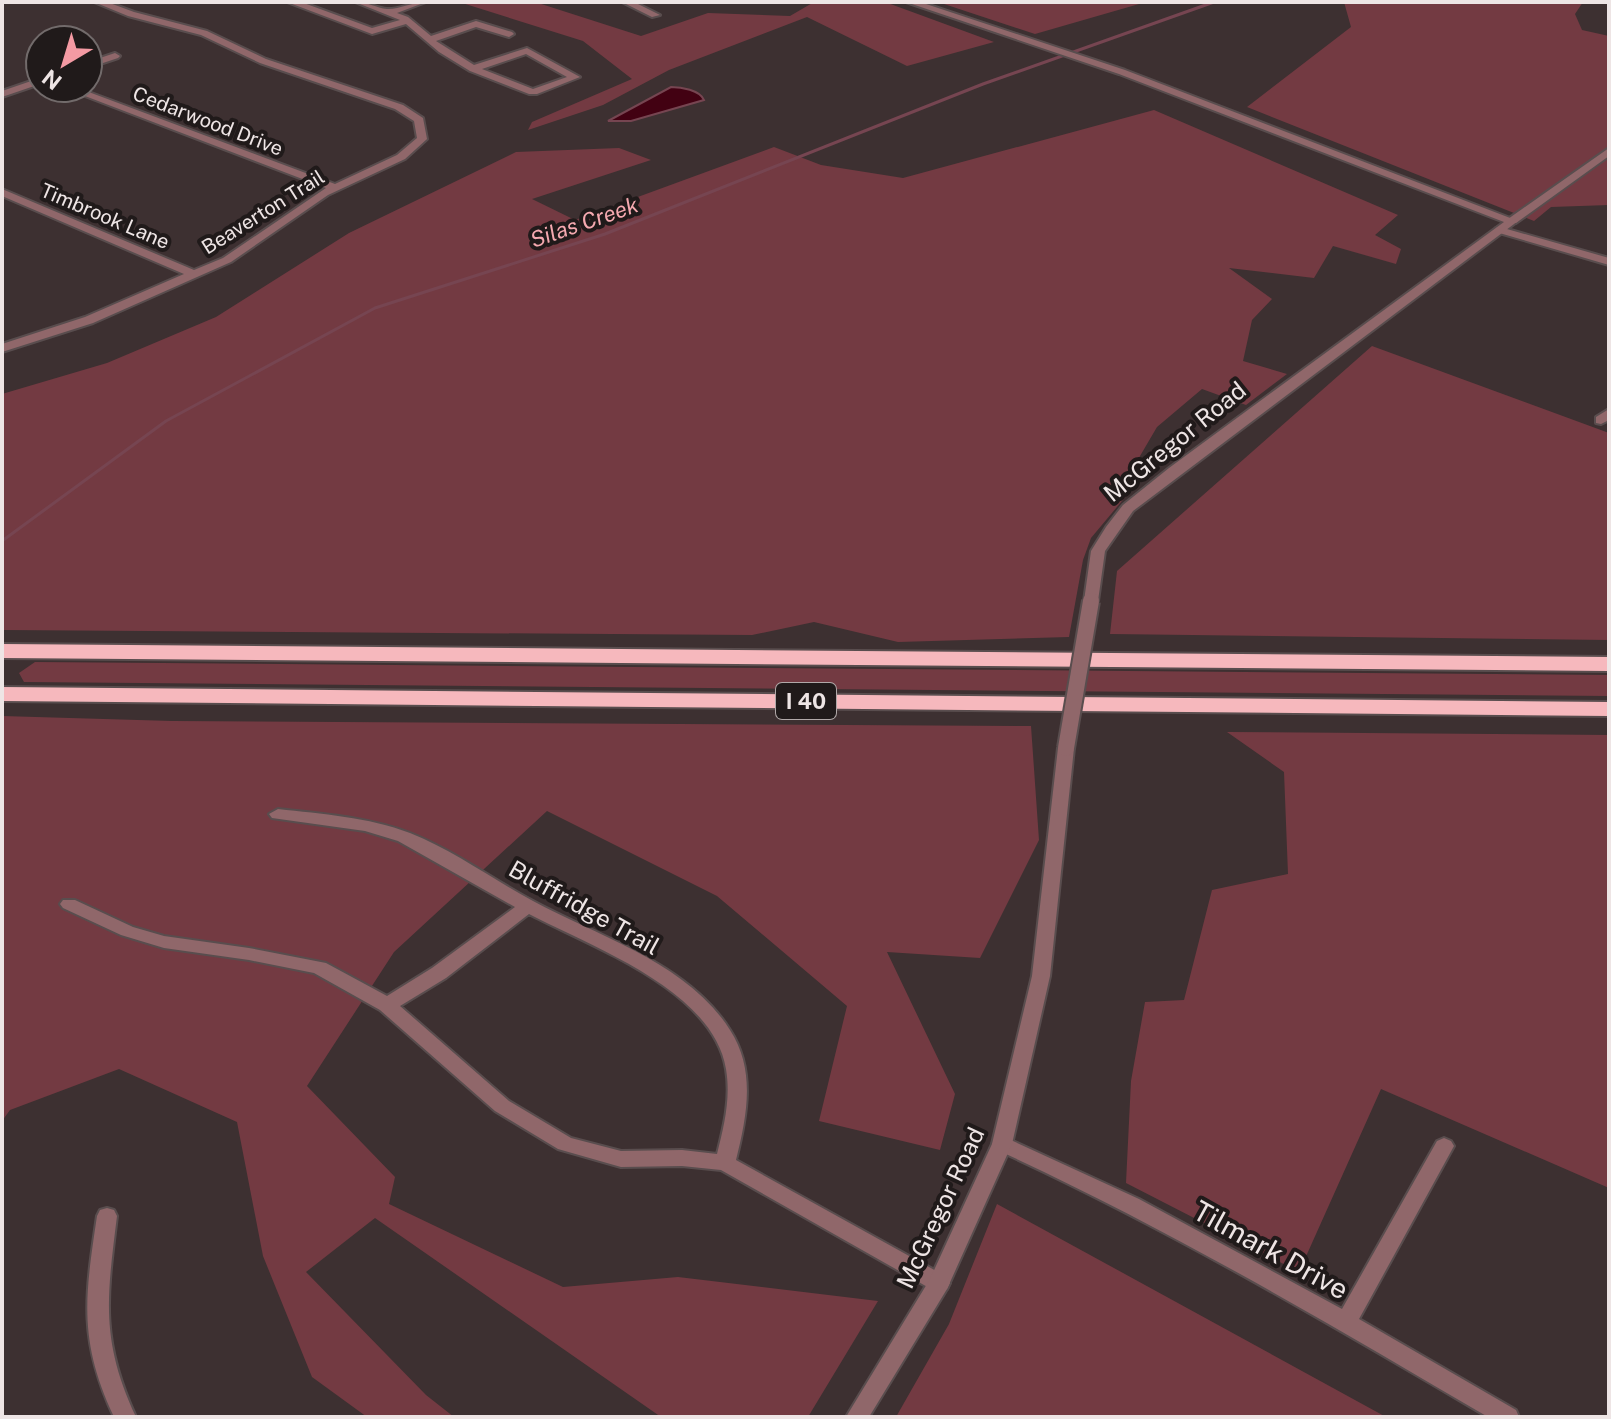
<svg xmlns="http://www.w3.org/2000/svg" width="1611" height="1419" font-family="'Public Sans',sans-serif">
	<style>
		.green { fill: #733a42 }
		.water { fill: #420112; stroke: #764551; stroke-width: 2 }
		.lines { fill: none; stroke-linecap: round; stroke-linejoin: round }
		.stream { stroke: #764551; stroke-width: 3 }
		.minor-casing { stroke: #594d4e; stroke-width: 4 }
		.tertiary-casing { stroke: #594d4e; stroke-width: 4 }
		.motorway-casing { stroke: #594d4e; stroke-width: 4 }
		.minor { fill: #90676a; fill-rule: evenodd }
		.tertiary { fill: #90676a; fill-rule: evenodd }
		.motorway { fill: #f6b8bd; fill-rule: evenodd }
		.tertiary-bridge-casing { stroke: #594d4e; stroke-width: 20; stroke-linecap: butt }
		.tertiary-bridge { stroke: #90676a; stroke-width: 16 }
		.labels { text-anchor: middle; stroke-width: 8; stroke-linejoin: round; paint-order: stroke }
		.far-street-label { font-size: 20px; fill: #eee5e5; stroke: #201a1a }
		.far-water-label { font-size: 22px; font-style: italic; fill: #f5a9b0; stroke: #201a1a }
		.shield { fill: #201a1a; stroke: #b0a8a8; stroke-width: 2 }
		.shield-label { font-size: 22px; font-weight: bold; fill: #eee5e5 }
		.street-label { font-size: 24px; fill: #eee5e5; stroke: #201a1a }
		.near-street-label { font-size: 28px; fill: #eee5e5; stroke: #201a1a }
	</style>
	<rect width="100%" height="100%" fill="#3d3031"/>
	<!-- green -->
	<path class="green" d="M459,2H535L641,36L708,13L790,16L814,2H885L994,42L907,66L807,17L669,70L603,105L528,130L532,122L632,79L583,41Z
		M938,2H1146L1035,34Z
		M1344,2H1583L1575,14L1582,30L1609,36V205L1551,207L1534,221L1247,107L1351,27Z
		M1154,110L1398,215L1375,235L1401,249L1396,264L1333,246L1314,278L1229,268L1272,299L1252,320L1243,361L1287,374L1246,405L1202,389L1157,427L1133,468L1132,489L1091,538L1083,560L1069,637L898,642L814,622L752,635L2,630V394L107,363L216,317L349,233L516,152L619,148L651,160L532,199L575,220L774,147L821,165L903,178Z
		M1372,346L1609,433V640L1110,634L1117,571Z
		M35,662L1609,675V696L24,682L19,673Z
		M2,716L172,721L1031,726L1039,840L980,958L887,952L955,1094L940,1150L819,1121L847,1006L717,896L547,811L394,952L307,1086L395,1177L389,1204L563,1287L678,1277L878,1301L808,1417H661L375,1218L306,1272L426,1395L454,1417H367L312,1377L263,1256L237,1122L119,1069L10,1110L2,1121Z
		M1227,732L1609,735V1188L1381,1089L1299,1272L1126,1183L1131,1081L1145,1002L1184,1000L1212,890L1288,874L1284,772Z
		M997,1204L1386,1417H896L949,1324Z"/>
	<!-- water -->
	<path class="water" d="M671,87C681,87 700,90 704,100L631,121H608Z"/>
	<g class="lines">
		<!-- stream -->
		<path class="stream" d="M2,541L166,421L375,308L605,234L983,84L1214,2"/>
		<!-- minor casing -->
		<g class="minor-casing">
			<path id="minor" d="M94,2H107L134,12L207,31L266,59L403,105L423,118L427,139L405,159L328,195L231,262L93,323L2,352V344L85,317L184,274L2,196V189L194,270L223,258L326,188L64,88H78L335,184L397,155L417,138L414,121L395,109L260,63L201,35L128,16Z
				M287,2H301L372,28L400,20L355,2C369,2 376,8 387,9C397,10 413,2 426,2L397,13L408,17L431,36L476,21L512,32L514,34L509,37L476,27L436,41L474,65L527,48L580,77L537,94H529L470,71L439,52L406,24L372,34ZM526,54L567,77L533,89L482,69Z
				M622,2H634L660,15L652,17Z
				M115,53L120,56L118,58L88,68V62Z
				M40,78V84L2,97V91Z
				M1609,148V156L1516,223H1508V219Z
				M1500,227L1609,258V265L1496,232V228Z
				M1609,409V420L1601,424L1596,423V417Z
				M278,809C322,814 368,817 410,833C453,850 492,879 533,901C599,937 688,963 730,1030C756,1070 747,1116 736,1160L947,1277L950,1283L947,1289L939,1292L931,1289L721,1170L682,1166L621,1167L558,1149L495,1111L380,1010L314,973L249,960L164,948L121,935L63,908L60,904L63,900H75L133,927L164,936L249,948L326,963L387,996L432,968L515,907L398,841L365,831L272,818L269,814ZM529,914C592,947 713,990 726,1069C731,1098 724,1126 717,1154L682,1150L621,1151L571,1138L509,1101L400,1006L446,978Z
				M1002,1136L1139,1199L1342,1309L1437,1141L1444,1138L1451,1141L1454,1146L1359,1319L1516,1410L1519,1417H1488C1326,1322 1166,1227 995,1149L992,1144L995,1139Z
				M107,1208L114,1210L117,1216C107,1297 100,1340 136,1417H114C78,1340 85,1297 97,1216L100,1210Z"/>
		</g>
		<!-- tertiary casing -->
		<g class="tertiary-casing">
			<path id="tertiary" d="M906,2H920L1125,70L1518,221L1133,511L1105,551L1098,601L1091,605L1086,604L1084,601L1091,551L1106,527L1123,505L1169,468L1504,222L1119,74Z
				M1066,743L1074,748L1050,976L1012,1144L947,1289L869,1417H846L930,1279L992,1144L1032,976L1058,748Z"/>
		</g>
		<!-- motorway casing -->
		<g class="motorway-casing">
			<path id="motorway" d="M2,644L1609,657V671L2,658Z
				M2,687L1609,702V716L2,701Z"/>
		</g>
		<!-- minor -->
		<use href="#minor" class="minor"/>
		<!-- tertiary -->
		<use href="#tertiary" class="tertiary"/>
		<!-- motorway -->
		<use href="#motorway" class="motorway"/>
		<!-- tertiary-bridge casing -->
		<g class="tertiary-bridge-casing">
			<path id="tertiary-bridge" d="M1066,748L1091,601"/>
		</g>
		<!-- tertiary-bridge -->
		<use href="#tertiary-bridge" class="tertiary-bridge"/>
	</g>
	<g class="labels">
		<!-- far-street labels -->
		<g class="far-street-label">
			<text transform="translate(208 121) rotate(21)" y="7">Cedarwood Drive</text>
			<text transform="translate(263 212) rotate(-32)" y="7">Beaverton Trail</text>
			<text transform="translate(105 216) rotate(23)" y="7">Timbrook Lane</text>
		</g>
		<!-- far-water labels -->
		<g class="far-water-label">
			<text transform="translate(584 222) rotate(-19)" y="8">Silas Creek</text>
		</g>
		<!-- shield labels -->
		<rect class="shield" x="776" y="683" width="60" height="36" rx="6"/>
		<g class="shield-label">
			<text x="806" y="709">I 40</text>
		</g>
		<!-- street labels -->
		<g class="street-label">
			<text transform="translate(1175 442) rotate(-39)" y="8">McGregor Road</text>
			<text transform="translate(584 908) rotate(29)" y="8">Bluffridge Trail</text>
			<text transform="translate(941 1208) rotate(-65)" y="8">McGregor Road</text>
		</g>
		<!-- near-street labels -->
		<g class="near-street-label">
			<text transform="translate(1271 1250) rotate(29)" y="10">Tilmark Drive</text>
		</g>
	</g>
	<!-- border -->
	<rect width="1611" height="1419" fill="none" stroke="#eee5e5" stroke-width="8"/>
	<!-- north arrow -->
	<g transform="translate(64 64) rotate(218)"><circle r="38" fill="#201a1a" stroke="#726b6b" stroke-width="2"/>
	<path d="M0-6L14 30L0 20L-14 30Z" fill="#f49aa3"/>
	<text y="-12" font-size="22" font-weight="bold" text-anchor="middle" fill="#eee5e5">N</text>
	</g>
</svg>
